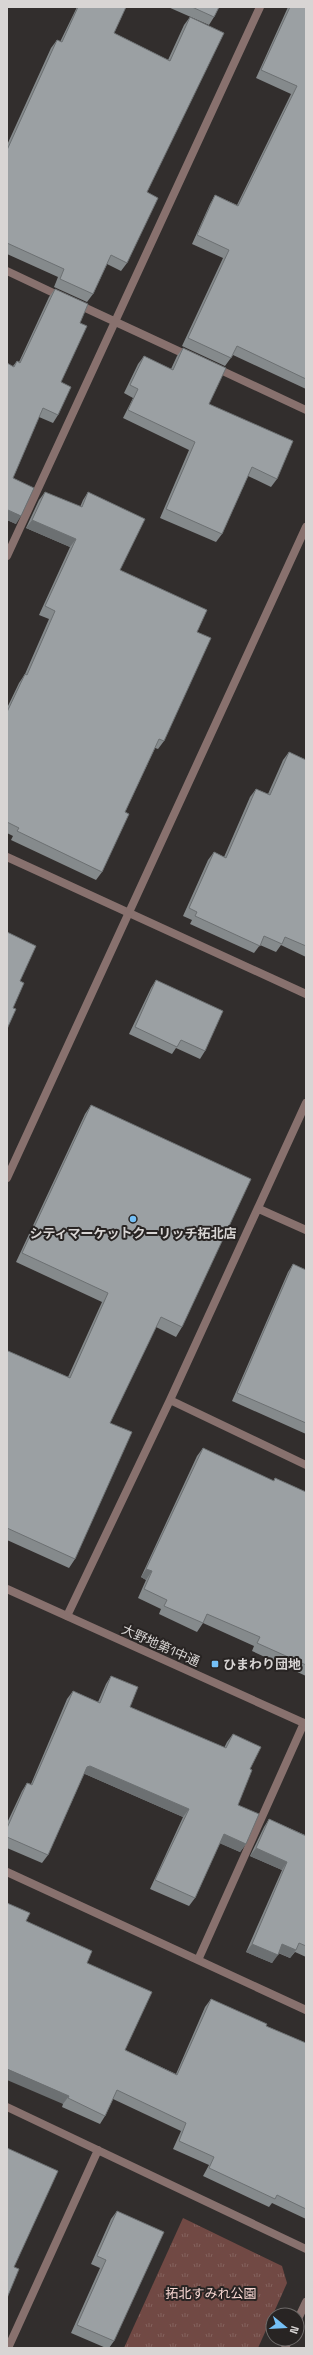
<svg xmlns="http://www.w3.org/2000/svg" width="313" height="2355" font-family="'Space Grotesk','Noto Sans JP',sans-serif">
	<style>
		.grass { fill: url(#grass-tufts) }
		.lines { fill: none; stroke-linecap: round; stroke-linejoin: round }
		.minor { stroke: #88716e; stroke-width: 8 }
		.tertiary { stroke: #88716e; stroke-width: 8 }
		.wall { fill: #858a8c }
		.shaded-wall { fill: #6c7072 }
		.building { fill: #9ba0a3; stroke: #6c7072 }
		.poi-dot { fill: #75c0f6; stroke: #282423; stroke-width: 1.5 }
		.labels { text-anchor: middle; stroke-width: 4; stroke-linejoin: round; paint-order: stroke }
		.poi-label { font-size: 13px; font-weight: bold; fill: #d8d5d4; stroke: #282423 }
		.street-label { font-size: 13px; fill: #d8d5d4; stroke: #282423 }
		.park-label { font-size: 13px; fill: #f8d7d2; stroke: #282423 }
	</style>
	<defs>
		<pattern id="grass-tufts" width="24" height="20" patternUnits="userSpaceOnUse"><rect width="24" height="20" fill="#714944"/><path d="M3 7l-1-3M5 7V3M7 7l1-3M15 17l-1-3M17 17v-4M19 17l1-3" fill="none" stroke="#84625e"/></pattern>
	</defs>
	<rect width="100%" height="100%" fill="#322e2d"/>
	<!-- grass -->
	<path class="grass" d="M183,2218L282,2266L287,2283L258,2348H124Z"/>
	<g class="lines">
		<!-- minor -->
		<path class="minor" d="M7,271L62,297
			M77,304L189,356
			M214,367L306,410
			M7,556L260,7
			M7,857L306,994
			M259,1209L306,1230
			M170,1400L306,1465
			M67,1616L170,1400L306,1103
			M7,1872L306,2010
			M198,1960L304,1723
			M7,2107L306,2249
			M297,2321L306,2302
			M8,2348L98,2150
			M285,2348L289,2339"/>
		<!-- tertiary -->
		<path class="tertiary" d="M7,1178L306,527
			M7,1589L306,1724"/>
	</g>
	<!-- wall -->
	<path class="wall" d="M77,7H126L114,33L168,60L184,25L190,17L147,192L127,263L121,271L107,264L93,294L87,302L54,287L58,277L7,254V145L51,48L57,40L60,42Z
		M168,7H219L214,17L209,25Z
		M288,7H306V389L233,355L225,366L182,346L223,258L192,244L210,204L215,195L237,205L291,94L256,78Z
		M55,289L80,323L61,382L58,415L53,423L39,417L13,478L16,524L7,520L13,366L17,361L19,362L49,297Z
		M183,348L209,404L277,479L271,487L248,476L222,534L216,542L160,518L189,450L123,418L133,398L124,393L138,364L144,356L171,369L177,356Z
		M45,492L80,507L83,500L88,492L120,570L197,632L164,741L158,749L155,748L125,812L102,872L96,880L11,840L13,836L7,833V708L19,683L25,674L49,619L39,615L70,547L26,528L39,500Z
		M289,752L306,760V957L281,945L276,952L260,945L254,953L190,924L192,920L183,916L208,860L214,852L224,857L250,797L256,789L268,794L283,760Z
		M156,980L205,1051L200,1059L176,1048L172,1054L129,1034L151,988Z
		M91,1105L182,1327L176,1337L156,1327L110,1423L75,1559L69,1568L7,1540V1353L8,1351L68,1377L102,1302L16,1262L85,1114Z
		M293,1264L306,1270V1434L232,1401L288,1272Z
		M203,1448L273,1481L275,1478L306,1492V1676L252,1651L254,1646L203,1623L197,1632L159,1614L161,1609L138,1598L146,1580L141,1577L197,1456Z
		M111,1676L130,1707L224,1748L227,1742L233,1734L250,1769L238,1805L246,1844L240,1852L220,1843L195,1898L189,1906L150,1889L183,1817L85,1774H84L48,1855L42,1863L7,1848V1823L22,1791L27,1783L31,1784L67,1699L73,1691L98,1702L106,1684Z
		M269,1819L305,1835L306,1832V1957L295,1952L290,1958L278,1953L272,1963L246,1952L282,1870L250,1856L264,1827Z
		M26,1921L87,1963L125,2050L176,2074L205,2007L211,1999L266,2026L306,2043V2219L272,2203L269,2207L203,2176L209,2165L173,2149L181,2131L113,2099L105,2116L100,2124L62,2107L63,2104Z
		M117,2211L114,2341L109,2348H106L71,2333L100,2268L91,2264L111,2219Z"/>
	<!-- shaded-wall -->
	<path class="shaded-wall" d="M8,510L21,516L16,524L7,520V511Z
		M32,520L76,539L70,547L26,528Z
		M146,1569L152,1571L146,1580L141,1577Z
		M90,1766L189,1809L183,1817L85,1774L81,1775L87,1767Z
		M224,1834L246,1844L240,1852L219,1843Z
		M256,1848L287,1862L282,1870L250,1856Z
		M252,1944L278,1955L272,1963L246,1952Z
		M282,1944L296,1950L290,1958L277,1952Z
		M7,2069L69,2096L63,2104L7,2080Z"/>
	<!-- building -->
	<path class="building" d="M78,7H126L114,33L170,61L190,17L224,33L147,192L158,198L127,263L111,255L93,294L60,279L64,269L7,243V150L57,40L62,42Z
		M192,7H219L214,17Z
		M290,7H306V379L237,346L231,358L188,338L229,250L197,235L215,195L238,206L297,86L261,70Z
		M55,289L88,304L80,323L87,326L61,382L71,387L58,415L43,408L13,478L34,488L21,516L8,510L7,511V363L14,367L17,361L20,363Z
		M183,348L226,368L209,404L293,441L277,479L252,467L222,534L166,509L195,442L128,410L138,389L130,385L144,356L173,370Z
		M45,492L82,507L88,492L145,519L120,570L207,610L197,632L211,638L164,741L159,739L125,812L129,814L102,872L17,831L19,828L7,822V712L25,674L27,675L55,611L45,606L76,539L32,520Z
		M289,752L306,760V946L285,937L282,944L264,936L260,946L195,916L197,912L189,908L214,852L226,858L256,789L270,795Z
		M7,932L36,946L20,981L24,983L13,1008L16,1009L7,1029Z
		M156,980L223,1011L205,1051L181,1040L177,1047L135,1027Z
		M91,1105L251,1179L182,1327L161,1317L110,1423L132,1432L75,1559L7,1528V1354L8,1351L70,1378L108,1293L22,1253Z
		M293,1264L306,1270V1423L237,1393Z
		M203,1448L274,1481L275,1478L306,1492V1665L257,1643L260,1637L207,1614L203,1623L164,1606L167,1600L144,1589L152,1571L146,1569Z
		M111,1676L138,1687L130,1707L226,1748L233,1734L261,1747L250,1769L252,1770L238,1805L259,1814L246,1844L224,1834L195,1898L155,1880L189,1809L90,1766L87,1767L48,1855L7,1837V1828L27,1783L32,1785L73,1691L100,1703Z
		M269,1819L306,1836V1946L299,1943L296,1950L282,1944L278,1955L252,1944L287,1862L256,1848Z
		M7,1903L30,1913L26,1921L92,1951L87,1963L152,1992L125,2050L177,2075L211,1999L267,2024L266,2026L306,2043V2209L277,2195L275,2199L209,2168L214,2157L179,2141L186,2123L117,2090L105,2116L68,2098L69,2096L7,2069Z
		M7,2148L58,2171L14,2267L19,2269L7,2298Z
		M117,2211L164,2232L114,2341L77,2325L106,2260L97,2256Z"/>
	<!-- markers -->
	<g class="poi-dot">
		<circle cx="133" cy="1219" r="4"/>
		<rect x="211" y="1660" width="8" height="8" rx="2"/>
	</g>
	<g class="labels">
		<!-- poi labels -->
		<g class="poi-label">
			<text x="133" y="1238">シティマーケットクーリッチ拓北店</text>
			<text x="223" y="1669" text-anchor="start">ひまわり団地</text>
		</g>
		<!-- street labels -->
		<g class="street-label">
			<text transform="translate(161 1645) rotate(24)" y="5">大野地第1中通</text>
		</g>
		<!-- park labels -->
		<g class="park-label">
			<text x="211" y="2298">拓北すみれ公園</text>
		</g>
	</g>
	<!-- border -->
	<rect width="313" height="2355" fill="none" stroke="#d8d5d4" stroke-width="16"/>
	<!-- north arrow -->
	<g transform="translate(285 2327) rotate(108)"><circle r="19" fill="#282423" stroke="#6e6b6a"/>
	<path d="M0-3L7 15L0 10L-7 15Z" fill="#75c0f6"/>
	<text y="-6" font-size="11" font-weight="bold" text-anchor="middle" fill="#d8d5d4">N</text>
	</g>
</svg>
